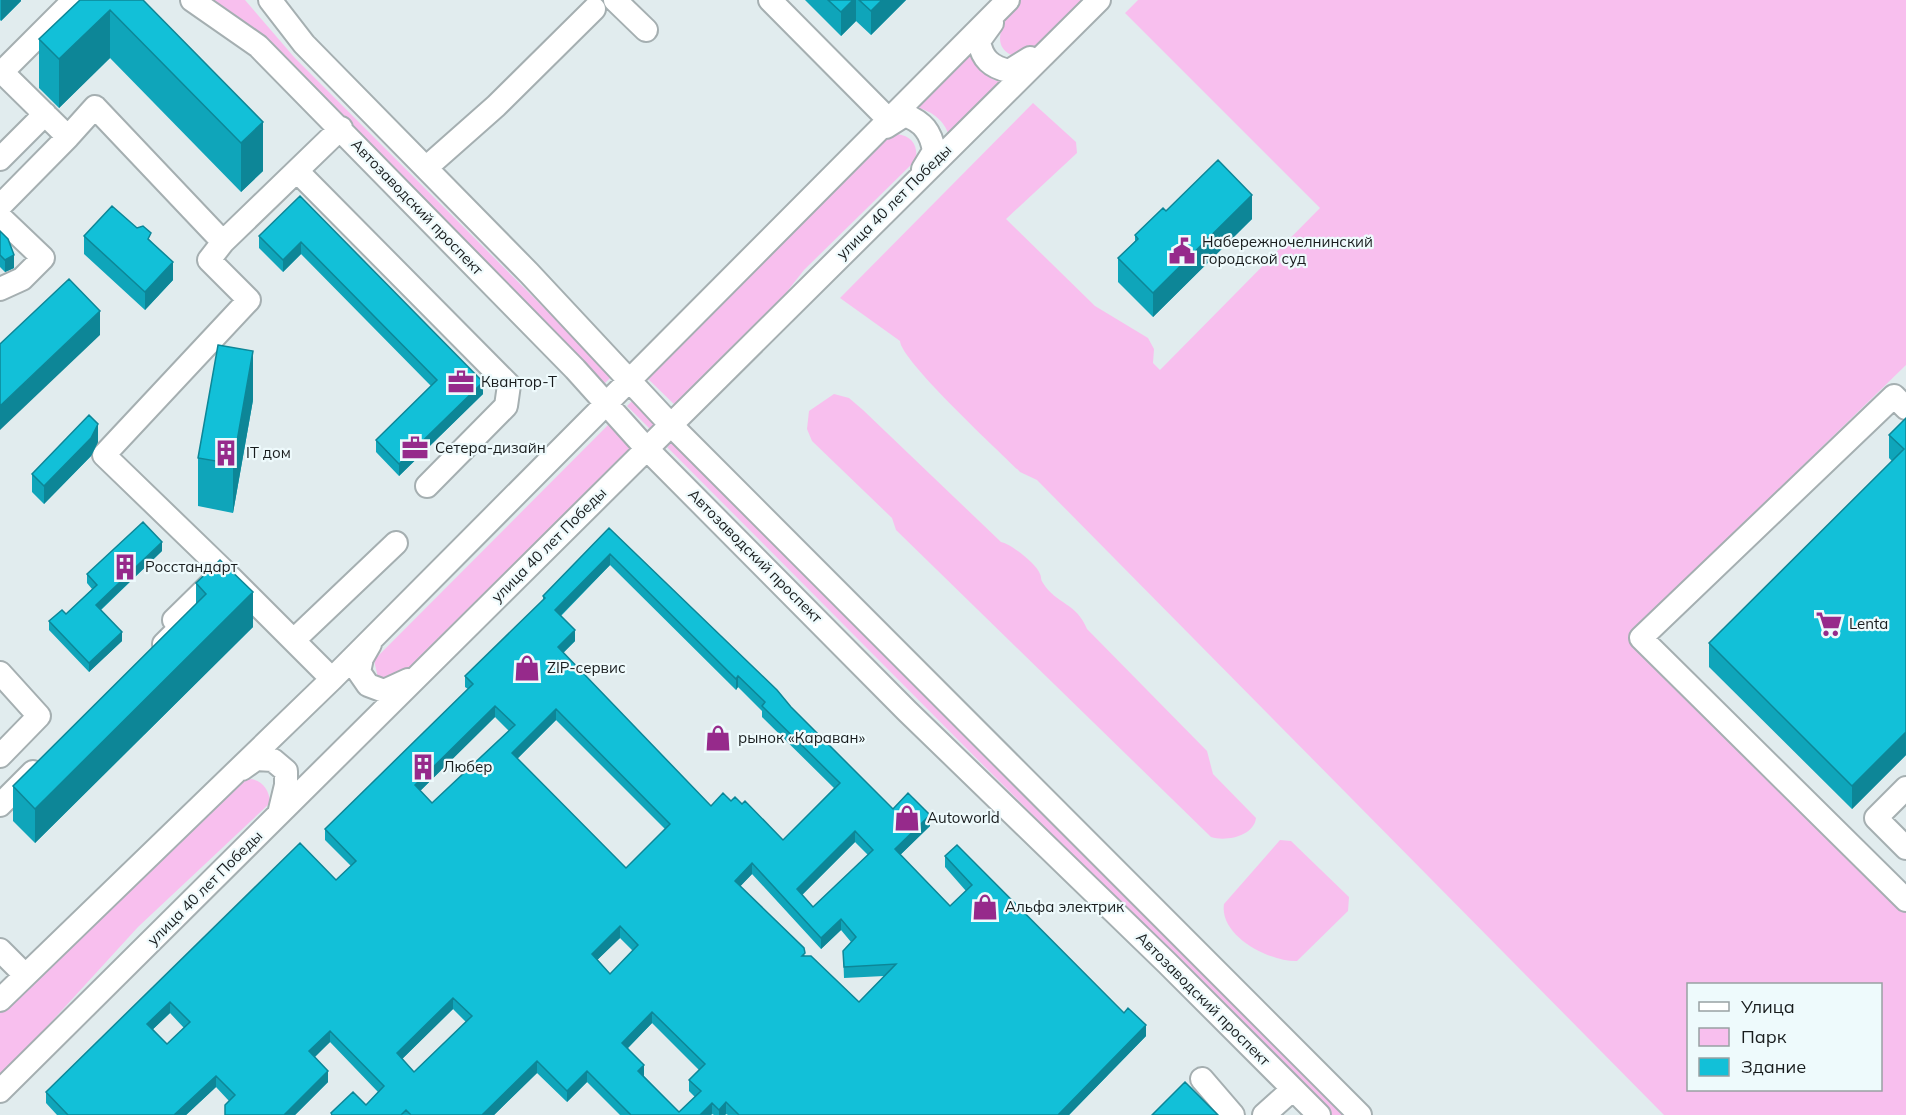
<svg xmlns="http://www.w3.org/2000/svg" width="1906" height="1115" font-family="Mulish,sans-serif">
	<style>
		.green { fill: #f8bfee; fill-rule: evenodd }
		.lines { fill: none; stroke-linecap: round; stroke-linejoin: round }
		.minor-casing { stroke: #a5afb1; stroke-width: 26 }
		.minor { stroke: #fff; stroke-width: 22 }
		.wall { fill: #0fa5ba; fill-rule: evenodd }
		.shaded-wall { fill: #0d8697 }
		.building { fill: #12c0d8; stroke: #0d8697; stroke-width: 1.5; fill-rule: evenodd }
		.labels { text-anchor: middle; stroke-width: 4.5; stroke-linejoin: round; paint-order: stroke }
		.street-label { font-size: 15px; fill: #181c1d; stroke: #eefafc }
		.poi-label { font-size: 15px; fill: #181c1d; stroke: #eefafc; text-anchor: start }
	</style>
	<rect width="100%" height="100%" fill="#e1ecee"/>
	<!-- green -->
	<path class="green" d="M214,0H245L294,57L612,376L605,383L253,32Z
		M1017,0H1082L1031,51L1014,56C986,46 1007,15 1017,0Z
		M1138,0H1906V365L1630,634L1906,913V1115H1664L1037,480L1020,472C1000,452 901,361 900,341L840,298L1033,103L1076,142L1077,153L1006,219L1095,306L1148,338L1154,349L1153,363L1160,370L1320,208L1125,13ZM1688,984H1880V1090H1688Z
		M970,49C974,68 985,78 1004,83L949,136C945,120 929,109 914,107Z
		M897,134C912,136 918,145 916,160L804,270L767,317L678,408L646,377L889,135Z
		M834,394L849,398L863,410L1001,542C1011,544 1037,564 1040,574C1042,579 1040,578 1043,583C1056,604 1077,603 1087,629L1207,751L1213,774L1256,818C1254,836 1226,842 1211,837L896,530L892,518L812,441L807,429L809,411Z
		M634,399L661,427L654,433L627,406Z
		M609,424L635,451L407,676L392,684L378,678L374,660Z
		M674,440L699,466L1343,1115H1331L667,447Z
		M249,779C262,779 270,791 270,803L138,927L0,1078V1013L243,781Z
		M1280,840L1291,841L1349,897L1348,911L1297,961C1270,962 1219,936 1224,904Z"/>
	<g class="lines">
		<!-- minor casing -->
		<g class="minor-casing">
			<path id="minor" d="M192,0L258,46L575,369L646,448L907,711L1167,963L1319,1115
				M270,0L304,44L529,273L670,424L1360,1115
				M615,0L646,30
				M770,0L889,120
				M992,23L979,41C982,59 991,67 1009,71L1030,58
				M0,70L68,137L95,107L223,242L341,128
				M0,74L74,0
				M886,127L905,115C923,122 931,132 934,151L923,169
				M0,159L45,114
				M427,167L496,106L594,9
				M297,171L509,385L506,406L427,486
				M0,206L68,137
				M0,217L43,258L22,279L0,289
				M223,242L209,260L249,300L104,455L224,571
				M1906,408L1894,396L1641,638L1906,900
				M294,640L396,543
				M164,644L181,627L174,620L224,571L332,679
				M370,644L362,658L359,672L368,685L384,691L408,680
				M0,673L39,716L0,756
				M242,769L256,759L273,760L286,771V785L279,814
				M1906,788L1876,818L1906,848
				M0,805L33,772
				M0,950L25,975
				M0,1000L332,679L1008,0
				M1202,1079L1233,1115
				M0,1091L1099,0
				M1264,1115L1293,1089"/>
		</g>
		<!-- minor -->
		<use href="#minor" class="minor"/>
	</g>
	<!-- wall -->
	<path class="wall" d="M0,0H21V1L1,21L0,20Z
		M80,0H143L263,171L241,192L110,58L59,108L39,88V39Z
		M805,0H906L871,35L856,21L841,36Z
		M300,196L483,394L399,476L376,452V440L431,386L301,254L283,272L259,248V236Z
		M1166,211L1252,219L1153,317L1118,282V258L1135,241V235Z
		M137,228L151,241L173,280L145,310L84,254V236Z
		M0,231L14,268L5,272L0,267Z
		M253,400L233,513L198,506V458Z
		M1906,418V755L1852,809L1709,667V643L1892,461L1889,458V435Z
		M98,442L91,456L44,504L32,492V474Z
		M609,528L893,809L930,826L900,855L950,906L966,891L945,867V856L1146,1036L1069,1115H728L726,1114L725,1115H714L712,1114L711,1115H620L587,1082L567,1102L537,1073L494,1115H331V1113L366,1105L378,1092L330,1042L314,1057L328,1082L295,1115H225V1105L229,1101L216,1087L186,1115H57L46,1103V1092L336,880L351,866L325,840V829L468,689L465,687V676L543,600V596ZM610,565L736,690L738,687L762,711V717L834,788L783,840L742,804L731,801L711,806L563,653L575,641L561,616ZM495,717L509,731L432,803L420,791ZM556,720L665,829L626,868L517,759ZM855,842L868,855L813,907L802,895ZM752,874L821,949L841,930L851,942L843,951L844,978L884,976L859,1002L805,956L740,886ZM620,938L633,951L610,974L597,960ZM453,1009L466,1022L414,1072L402,1059ZM170,1013L184,1028L167,1044L153,1029ZM652,1023L699,1070L689,1080V1091L695,1097L679,1112L644,1076L628,1048Z
		M162,551L101,610L122,641L89,672L49,630V621L66,614L92,589L87,583V574Z
		M196,583L253,627L35,843L13,821V786L196,604Z"/>
	<!-- shaded-wall -->
	<path class="shaded-wall" d="M1,0H21V1L1,21Z
		M853,0H856V21L841,36V12Z
		M882,0H906L871,35V11Z
		M110,10V58L59,108V59Z
		M263,122V171L241,192V143Z
		M1252,195V219L1153,317V293Z
		M301,242V254L283,272V260Z
		M14,255V268L5,272V260Z
		M173,262V280L145,310V292Z
		M100,311V335L0,430V406Z
		M253,351V400L233,513V464Z
		M483,382V394L399,476V464Z
		M98,424V442L91,456L44,504V486Z
		M162,542V551L96,614V605Z
		M610,554V565L555,621V610Z
		M253,592V627L35,843V809Z
		M575,630V641L558,658V647Z
		M122,632V641L89,672V663Z
		M738,676V687L736,690V679Z
		M495,706V717L415,796V785Z
		M556,709V720L512,764V753Z
		M1906,732V755L1852,809V786Z
		M930,815V826L895,860V849Z
		M855,831V842L797,900V889Z
		M752,863V874L735,892V881Z
		M841,919V930L821,949V938Z
		M620,926V938L592,965V954Z
		M453,998V1009L397,1064V1053Z
		M170,1002V1013L147,1035V1024Z
		M652,1012V1023L622,1054V1043Z
		M1146,1025V1036L1069,1115H1058Z
		M330,1031V1042L309,1063V1051Z
		M537,1061V1073L494,1115H482Z
		M644,1065V1076L638,1082V1071Z
		M328,1071V1082L295,1115H284Z
		M587,1071V1082L567,1102V1091Z
		M216,1076V1087L186,1115H174Z
		M726,1102V1114L725,1115H719V1110Z
		M712,1103V1114L711,1115H700Z"/>
	<!-- building -->
	<path class="building" d="M80,0H143L263,122L241,143L110,10L59,59L39,39Z
		M828,0H853L841,12Z
		M859,0H882L871,11Z
		M1218,160L1252,195L1153,293L1118,258L1138,239L1135,235L1163,208L1166,211Z
		M300,196L483,382L399,464L376,440L437,380L301,242L283,260L259,236Z
		M112,206L137,228L143,226L151,233L148,239L173,262L145,292L84,236Z
		M0,231L8,239L14,255L5,260L0,255Z
		M69,279L100,311L0,406V344Z
		M218,345L253,351L233,464L198,458Z
		M89,415L98,424L91,438L44,486L32,474Z
		M1906,418V732L1852,786L1709,643L1904,449L1889,435Z
		M143,522L162,542L96,605L122,632L89,663L49,621L62,610L66,614L97,585L87,574Z
		M609,528L777,690L791,707L893,809L908,793L930,815L895,849L950,906L972,885L945,856L957,845L1124,1013L1128,1008L1146,1025L1058,1115H739L726,1102L719,1110L712,1103L700,1115H631L587,1071L567,1091L537,1061L482,1115H411L406,1110L401,1115H332L331,1113L353,1092L366,1105L384,1086L330,1031L309,1051L328,1071L284,1115H225V1105L235,1095L216,1076L174,1115H68L46,1092L300,843L336,880L356,861L325,829L473,684L465,676L545,598L543,596ZM610,554L736,679L738,676L765,702L762,706L840,783L783,840L745,801L742,804L735,797L731,801L723,793L711,806L558,647L575,630L555,610ZM495,706L515,725L432,803L415,785ZM556,709L670,824L626,868L512,753ZM855,831L873,850L813,907L797,889ZM752,863L821,938L841,919L856,937L843,951L844,967L896,964L859,1002L811,956H802L805,953L804,948L735,881ZM620,926L638,945L610,974L592,954ZM453,998L472,1016L414,1072L397,1053ZM170,1002L190,1022L167,1044L147,1024ZM652,1012L705,1064L689,1080L701,1091L679,1112L638,1071L644,1065L622,1043Z
		M220,560L253,592L35,809L13,786L206,594L196,583Z
		M1185,1082L1218,1115H1152Z"/>
	<!-- icons -->
	<defs>
		<g id="civic-bare" transform="scale(2.07)"><path d="M-.6-6.5H3V-4.5H.6V-3L4-1V1h2V6H-6V1h2V-1L-.6-3ZM-1.2 2.5V6h2.4V2.5Z" fill="#962a8b" stroke="#eefafc" stroke-width="2.5" paint-order="stroke"/></g>
		<g id="office-bare" transform="scale(2.07)"><path d="M-6-3h4V-5.5h4V-3h4V5H-6ZM-1-4.5V-3h2v-1.5ZM-6 0V1H6V0Z" fill="#962a8b" stroke="#eefafc" stroke-width="2.5" paint-order="stroke"/></g>
		<g id="building-bare" transform="scale(2.07)"><path d="M-4-6H4V6H1V3H-1V6H-4ZM-2.5-4.3h1.7v1.8h-1.7ZM.8-4.3h1.7v1.8H.8ZM-2.5-1h1.7V.8h-1.7ZM.8-1h1.7V.8H.8Z" fill="#962a8b" stroke="#eefafc" stroke-width="2.5" paint-order="stroke"/></g>
		<g id="supermarket-bare" transform="scale(2.07)"><path d="M-6-5.5h2.5l.6 2H6L4.5 2H-2.5L-4.4-4H-6ZM-1.5 3.2a1.3 1.3 0 1 0 .1 0ZM3 3.2a1.3 1.3 0 1 0 .1 0Z" fill="#962a8b" stroke="#eefafc" stroke-width="2.5" paint-order="stroke"/></g>
		<g id="shop-bare" transform="scale(2.07)"><path d="M-5-2.5h2.3a2.7 3.5 0 0 1 5.4 0H5L5.5 6h-11ZM-1.5-2.5h3a1.5 2.3 0 0 0-3 0Z" fill="#962a8b" stroke="#eefafc" stroke-width="2.5" paint-order="stroke"/></g>
	</defs>
	<g fill-rule="evenodd">
		<use href="#civic-bare" x="1182" y="251"/>
		<use href="#office-bare" x="461" y="382"/>
		<use href="#office-bare" x="415" y="448"/>
		<use href="#building-bare" x="226" y="453"/>
		<use href="#building-bare" x="125" y="567"/>
		<use href="#supermarket-bare" x="1829" y="624"/>
		<use href="#shop-bare" x="527" y="668"/>
		<use href="#shop-bare" x="718" y="738"/>
		<use href="#building-bare" x="423" y="767"/>
		<use href="#shop-bare" x="907" y="818"/>
		<use href="#shop-bare" x="985" y="907"/>
	</g>
	<g class="labels">
		<!-- street labels -->
		<g class="street-label">
			<text transform="translate(894 202) rotate(-45)" y="5">улица 40 лет Победы</text>
			<text transform="translate(417 207) rotate(46)" y="5">Автозаводский проспект</text>
			<text transform="translate(549 545) rotate(-45)" y="5">улица 40 лет Победы</text>
			<text transform="translate(755 556) rotate(45)" y="5">Автозаводский проспект</text>
			<text transform="translate(205 888) rotate(-45)" y="5">улица 40 лет Победы</text>
			<text transform="translate(1203 999) rotate(45)" y="5">Автозаводский проспект</text>
		</g>
		<!-- poi labels -->
		<g class="poi-label">
			<text x="1202" y="247">Набережночелнинский<tspan x="1202" dy="17">городской суд</tspan></text>
			<text x="481" y="387">Квантор-Т</text>
			<text x="435" y="453">Сетера-дизайн</text>
			<text x="246" y="458">IT дом</text>
			<text x="145" y="572">Росстандарт</text>
			<text x="1849" y="629">Lenta</text>
			<text x="547" y="673">ZIP-сервис</text>
			<text x="738" y="743">рынок «Караван»</text>
			<text x="443" y="772">Любер</text>
			<text x="927" y="823">Autoworld</text>
			<text x="1005" y="912">Альфа электрик</text>
		</g>
	</g>
	<!-- legend -->
	<rect x="1687" y="983" width="195" height="108" fill="#eefafc" stroke="#98a1a3" stroke-width="1.5"/>
	<rect x="1699" y="1002" width="30" height="9" fill="#ffffff" stroke="#98a1a3" stroke-width="1.5"/>
	<text x="1741" y="1013" font-size="18" fill="#181c1d">Улица</text>
	<rect x="1699" y="1028" width="30" height="18" fill="#f8bfee" stroke="#98a1a3" stroke-width="1.5"/>
	<text x="1741" y="1043" font-size="18" fill="#181c1d">Парк</text>
	<rect x="1699" y="1058" width="30" height="18" fill="#12c0d8" stroke="#98a1a3" stroke-width="1.5"/>
	<text x="1741" y="1073" font-size="18" fill="#181c1d">Здание</text>
</svg>
